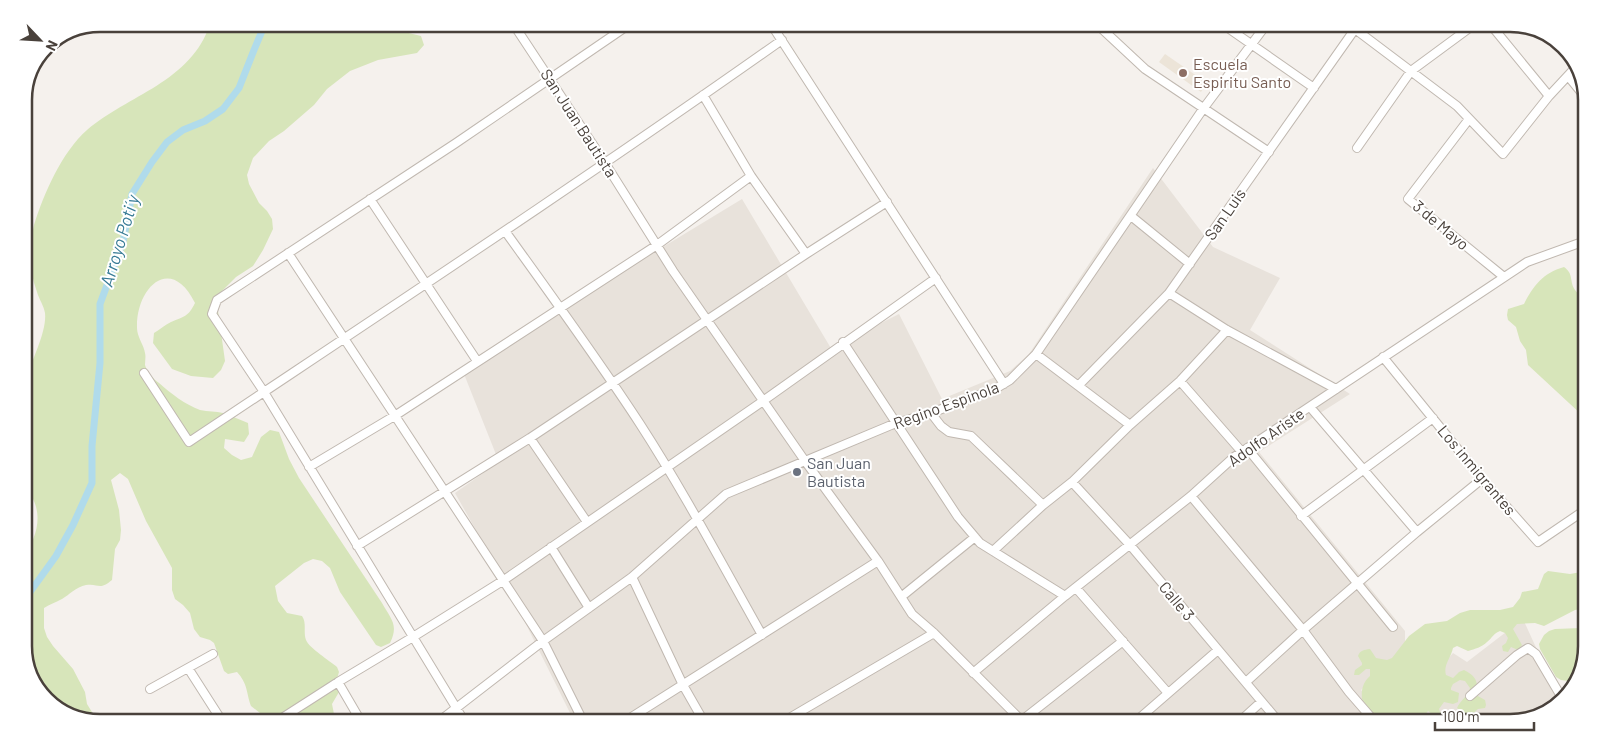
<svg xmlns="http://www.w3.org/2000/svg" width="1610" height="747" font-family="Barlow,sans-serif">
	<style>
		.residential { fill: #e8e2db }
		.education { fill: #ece4d8 }
		.green { fill: #d7e5ba }
		.lines { fill: none; stroke-linecap: round; stroke-linejoin: round }
		.canal { stroke: #b0dbeb; stroke-width: 7 }
		.street-casing { stroke: #c0b8b0; stroke-width: 10 }
		.street { stroke: #fff; stroke-width: 8 }
		.education-dot { fill: #8d6e63; stroke: #fff; stroke-width: 2 }
		.worship-dot { fill: #6b7280; stroke: #fff; stroke-width: 2 }
		.labels { text-anchor: middle; stroke-width: 4; stroke-linejoin: round; paint-order: stroke }
		.education-label { font-size: 16px; fill: #785e54; stroke: #fff; text-anchor: start }
		.street-label { font-size: 16px; fill: #49413b; stroke: #fff }
		.worship-label { font-size: 16px; fill: #5b616d; stroke: #fff; text-anchor: start }
		.water-label { font-size: 18px; font-style: italic; fill: #367a95; stroke: #fff }
		.rim { fill: none; stroke: #49413b; stroke-width: 2.5 }
	</style>
	<rect width="100%" height="100%" fill="#f5f1ed"/>
	<!-- residential -->
	<path class="residential" d="M1153,168L1213,247L1280,278L1250,330L1350,394L1259,452L1405,631V652L1361,690L1392,721L1453,653L1467,662L1523,619L1560,700L1552,710L1510,723L573,719L504,580L455,493L499,462L462,369L742,199L832,350L843,342L899,314L942,399L1010,371L1029,354Z"/>
	<!-- education -->
	<path class="education" d="M1165,54L1207,83L1201,92L1159,62Z"/>
	<!-- green -->
	<path class="green" d="M210,24L381,25C393,31 408,32 421,36L424,45L417,53L378,60L350,71L327,89L314,105L284,131L269,141L253,158L247,175L249,184L259,203L267,211L272,219L273,229L263,250L253,266L236,277L222,291L218,302V311L225,361L221,370L213,378L191,376L172,369L153,343L154,333C159,330 165,325 171,322C185,316 188,317 195,303C171,254 136,287 137,328C137,337 144,345 145,353C146,357 145,361 145,365C146,370 154,380 159,383C170,393 186,405 200,410C208,412 216,411 223,413C232,416 240,420 248,423L249,434L244,442L225,439L224,448L232,455L241,460L252,457L261,437L270,430L279,432L289,459L299,478L382,603C391,619 399,625 390,643L381,647L376,645L340,592L330,568L322,561L313,559L304,563L275,586L278,601L287,613L302,616C307,623 303,632 306,640C309,648 330,661 337,667L339,672L336,682L339,692L332,704L334,714L331,718H264L260,713L251,706C246,692 248,684 237,672L228,674L224,671L214,643L210,640L200,637L194,629L190,613L183,605L175,599L172,590V568L146,521L128,479L120,473L111,480L119,510L121,530L120,540L115,549L112,580C99,591 99,583 86,585C76,587 69,595 62,599C55,603 50,604 44,608V628L47,637L53,646L73,669L85,692L87,704L95,717H71L39,693L24,652V556C35,540 43,519 33,499C31,494 24,490 24,484C23,461 24,438 24,416C24,403 22,390 26,378C32,360 47,331 45,313C44,306 39,299 37,292C29,271 28,247 34,225C44,193 62,152 87,130C128,95 191,82 210,24Z
		M1564,267C1574,274 1569,281 1575,290C1577,293 1581,296 1584,299L1583,416L1528,365L1526,350L1520,341L1516,327L1508,320L1507,315L1508,309L1524,304C1533,286 1543,273 1564,267Z
		M1548,571L1570,574L1581,572V609L1575,610L1544,626L1535,623L1517,624L1513,629L1522,645L1518,650L1511,647L1508,652L1503,651L1502,646L1506,643L1508,638L1505,633L1500,631C1494,633 1492,638 1487,642C1482,647 1475,649 1468,651L1457,646L1453,648C1451,658 1443,665 1446,675L1453,678L1459,672L1464,670C1476,676 1479,682 1476,695L1485,700L1486,705L1485,708L1478,709L1468,718H1463L1461,711L1457,708C1460,700 1469,696 1470,688L1465,681L1460,680L1453,684L1451,688V690L1459,693L1458,702L1453,704L1444,702L1439,709L1440,712L1447,715L1455,712L1459,714L1464,723H1438L1437,718L1428,711L1425,715V723H1418L1415,721L1411,723H1379L1362,699C1361,690 1363,682 1370,676V669H1366L1359,675H1354L1355,670L1362,665V663L1358,656C1360,650 1364,650 1370,649L1376,658L1387,660L1392,658L1409,636L1425,624L1447,621L1460,613L1470,610H1500L1513,607L1520,598L1522,592L1538,589L1544,574Z
		M1581,628L1580,676L1575,682L1561,680L1556,677L1540,649L1539,644L1544,635L1549,631L1555,629Z"/>
	<g class="lines">
		<!-- canal -->
		<path class="canal" d="M24,612L30,592L56,556L73,525L92,483V446L100,363V304L123,242L132,194L152,162L167,142L183,130L205,121L223,109L239,88L254,50L265,24"/>
		<!-- street casing -->
		<g class="street-casing">
			<path id="street" d="M514,25L605,163L673,271L805,461L878,561L912,614L934,633L1022,721
				M773,27L1004,384
				M1101,28L1145,69L1269,152
				M1228,28L1314,88
				M1355,29L1457,106L1503,154L1549,96L1576,67
				M1495,30L1549,96
				M1568,76L1586,98
				M703,95L751,176L806,254
				M1469,119L1408,199L1504,277
				M1357,148L1411,71L1468,29
				M370,199L477,361
				M1131,216L1190,264
				M505,231C551,295 597,358 640,424C684,492 722,564 762,635
				M288,253L543,641L582,719
				M1169,293L1227,330L1336,389
				M843,342L958,517L980,543L1065,596
				M1036,354L1130,425
				M1383,357L1482,479L1538,542L1582,512
				M144,373L189,442C388,309 587,178 782,40
				M1180,381L1242,452
				M1078,386L1169,293L1355,29
				M931,413L941,426L949,432L971,436L1043,505
				M530,438L587,522
				M1247,448L1393,627
				M309,467L396,415L657,245L751,176
				M1072,482L1130,545L1279,722
				M1191,496L1303,630L1349,692L1376,723
				M1301,516L1433,418
				M1417,532L1482,479
				M357,546L530,438L806,254L887,202
				M551,547L589,608
				M993,551L1043,505L1072,482L1130,425L1180,381L1227,330
				M632,577L683,685L703,720
				M1076,588L1168,693
				M901,597L975,537
				M188,668L220,718
				M973,673L1065,596L1191,496L1234,457L1527,262L1585,241
				M338,682L359,718
				M1246,682L1303,630L1417,532L1310,407
				M150,689L213,654
				M1470,696L1517,655L1528,648L1536,654L1562,698
				M282,718L338,682L413,637L504,580L763,401L936,278
				M442,719L543,641L632,577L726,494L896,423L931,413L995,389L1010,380L1036,354L1203,109L1263,29
				M463,719L264,392L212,314L217,300L456,143L627,26
				M627,720L878,561
				M786,720L934,633
				M1021,721L1123,641
				M1135,722L1218,650
				M1239,722L1261,702"/>
		</g>
		<!-- street -->
		<use href="#street" class="street"/>
	</g>
	<!-- markers -->
	<circle class="education-dot" cx="1183" cy="73" r="5"/>
	<circle class="worship-dot" cx="797" cy="472" r="5"/>
	<g class="labels">
		<!-- education labels -->
		<g class="education-label">
			<text x="1193" y="70">Escuela<tspan x="1193" dy="18">Espiritu Santo</tspan></text>
		</g>
		<!-- street labels -->
		<g class="street-label">
			<text transform="translate(579 123) rotate(57)" y="6">San Juan Bautista</text>
			<text transform="translate(1225 214) rotate(-55)" y="6">San Luis</text>
			<text transform="translate(1441 225) rotate(40)" y="6">3 de Mayo</text>
			<text transform="translate(946 405) rotate(-20)" y="6">Regino Espinola</text>
			<text transform="translate(1266 437) rotate(-35)" y="6">Adolfo Ariste</text>
			<text transform="translate(1477 470) rotate(50)" y="6">Los inmigrantes</text>
			<text transform="translate(1177 601) rotate(50)" y="6">Calle 3</text>
		</g>
		<!-- worship labels -->
		<g class="worship-label">
			<text x="807" y="469">San Juan<tspan x="807" dy="18">Bautista</tspan></text>
		</g>
		<!-- water labels -->
		<g class="water-label">
			<text transform="translate(120 241) rotate(-73)" y="6">Arroyo Poti´y</text>
		</g>
	</g>
	<!-- crop -->
	<path d="M0 0H1610V747H0ZM100 32H1510A68 68 0 0 1 1578 100V646A68 68 0 0 1 1510 714H100A68 68 0 0 1 32 646V100A68 68 0 0 1 100 32Z" fill="#fff" fill-rule="evenodd"/>
	<path class="rim" d="M100 32H1510A68 68 0 0 1 1578 100V646A68 68 0 0 1 1510 714H100A68 68 0 0 1 32 646V100A68 68 0 0 1 100 32Z"/>
	<!-- north arrow -->
	<g transform="translate(40 40) rotate(115)" stroke="#ffffff" stroke-width="4" paint-order="stroke">
	<path d="M0-4L9 19L0 12L-9 19Z" fill="#49413b"/>
	<text y="-8" font-size="14" font-weight="bold" text-anchor="middle" fill="#49413b">N</text>
	</g>
	<!-- scale -->
	<path d="M1435 722v8h99v-8" fill="none" stroke="#49413b" stroke-width="2.5"/>
	<text x="1442" y="722" font-size="15" fill="#49413b" stroke="#ffffff" stroke-width="4" paint-order="stroke">100 m</text>
</svg>
